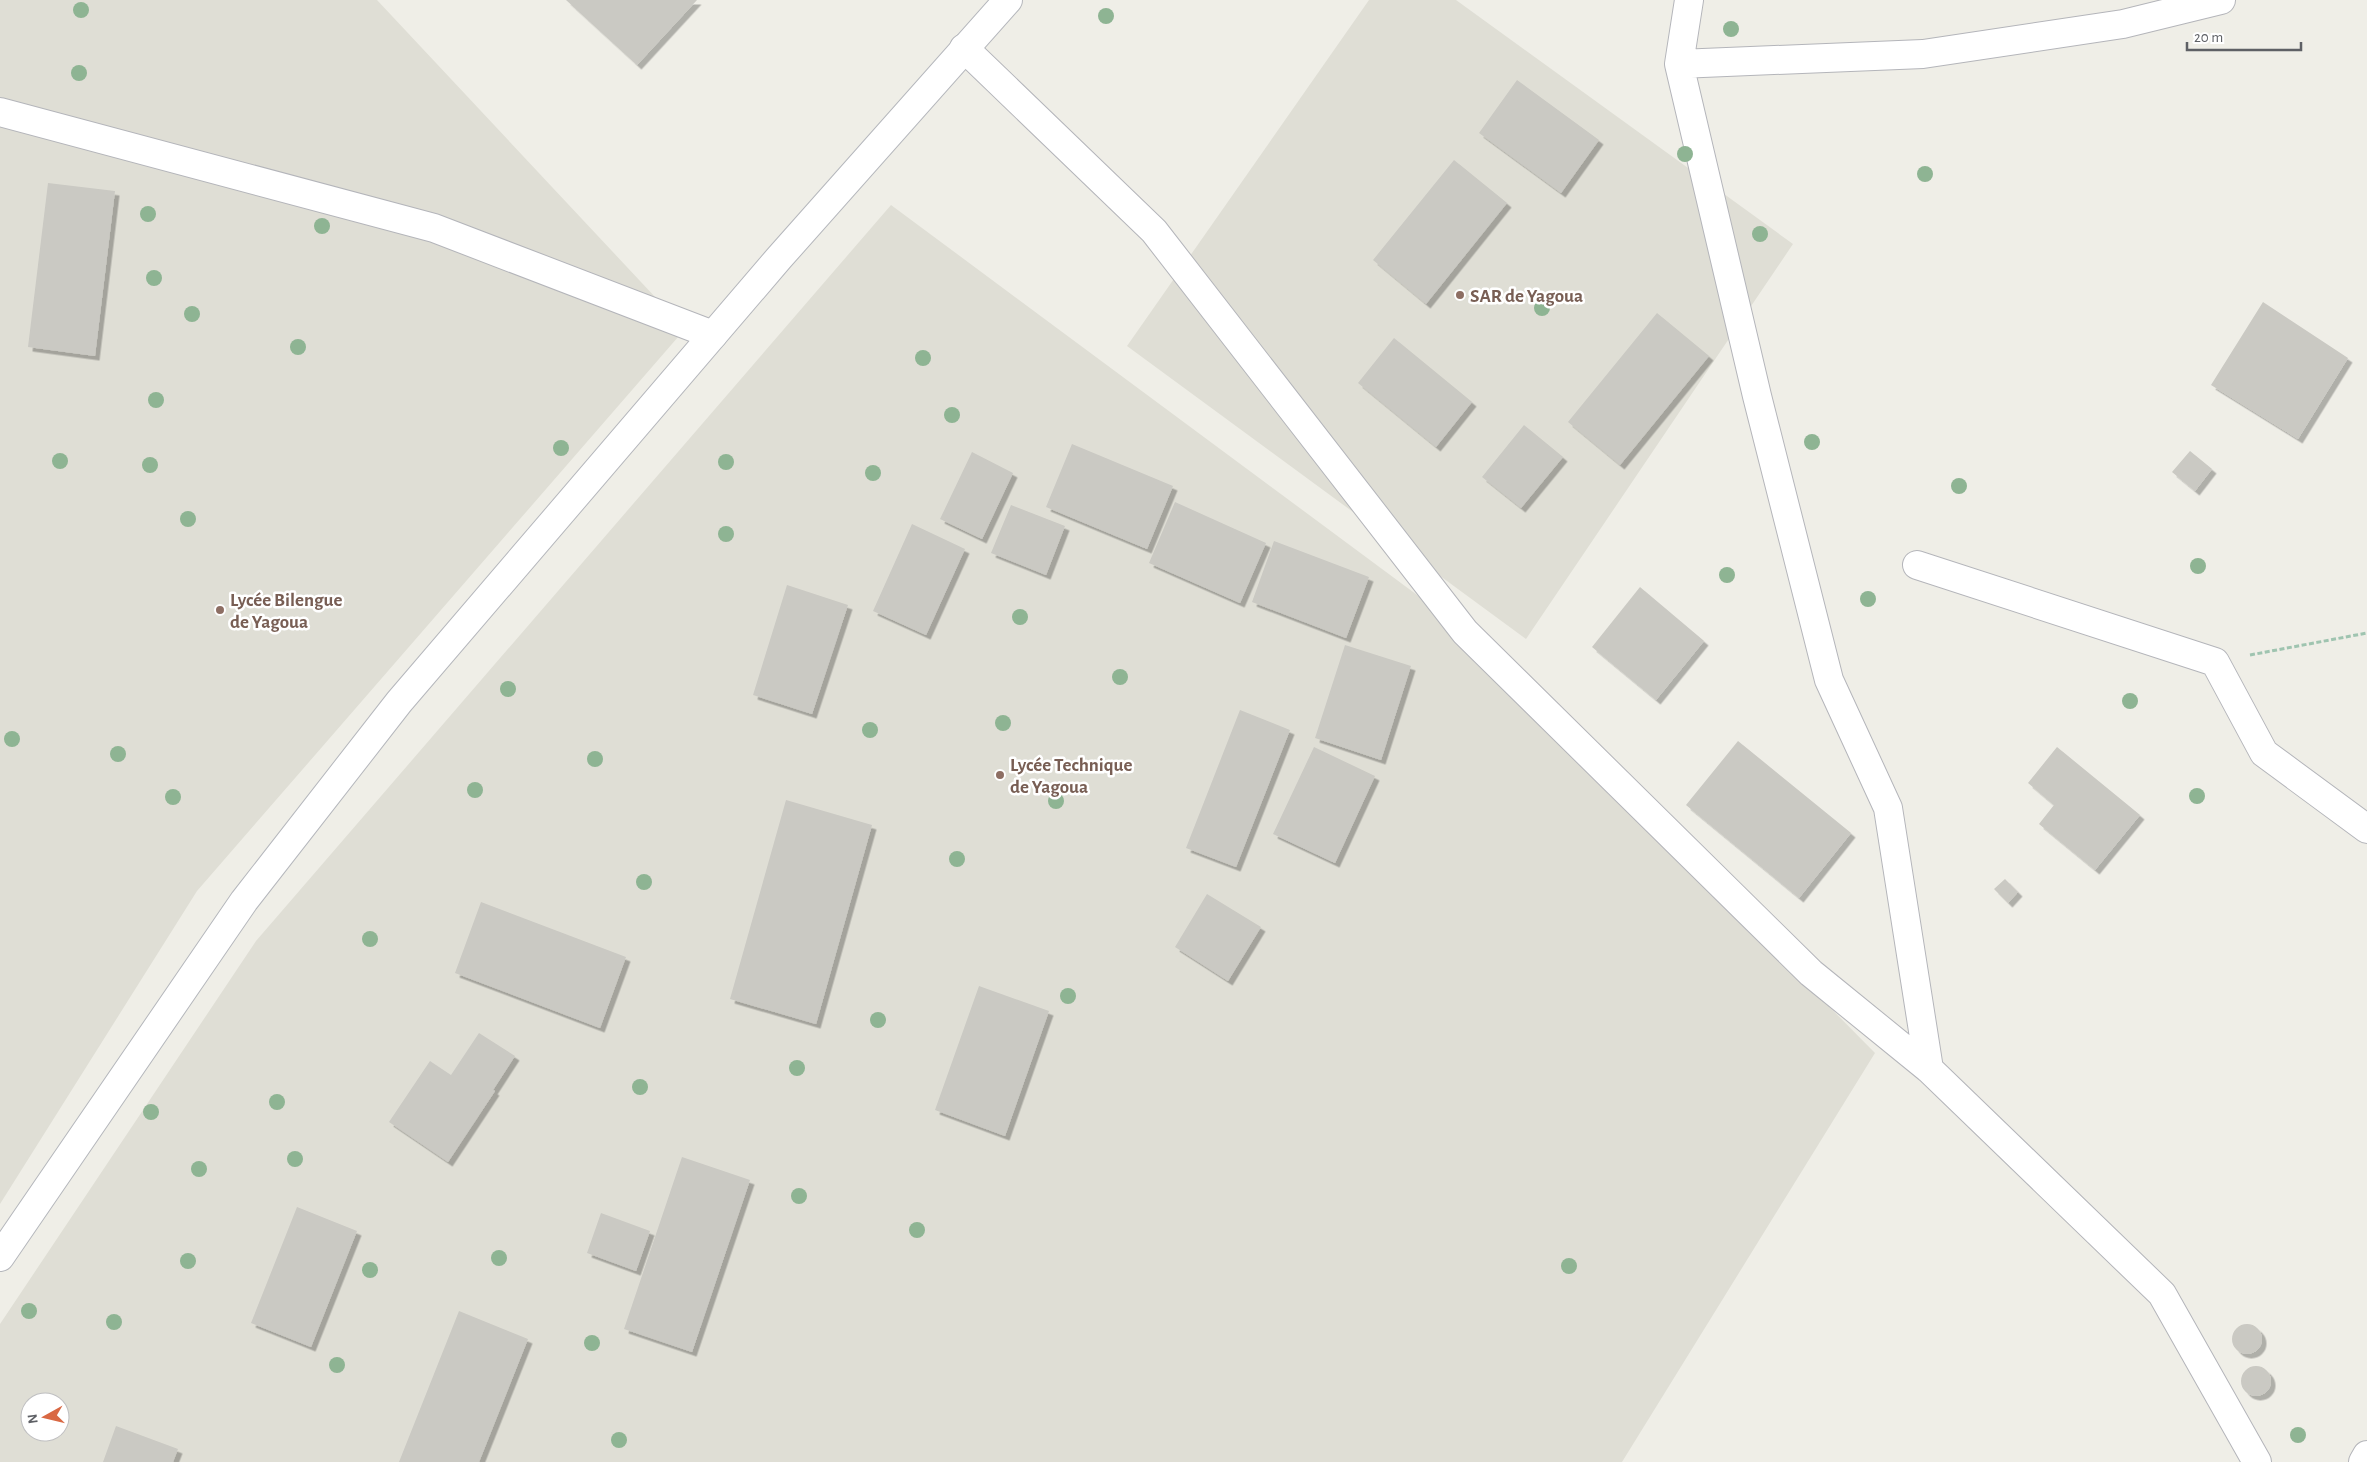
<svg xmlns="http://www.w3.org/2000/svg" width="2367" height="1462" font-family="'Alegreya Sans',sans-serif">
	<style>
		.education { fill: #dfded5; fill-rule: evenodd }
		.building { fill: #cac9c3; filter: url(#shadow) }
		.lines { fill: none; stroke-linecap: round; stroke-linejoin: round }
		.street-casing { stroke: #b4b5ba; stroke-width: 30 }
		.secondary-casing { stroke: #b5b7bc; stroke-width: 30 }
		.path { stroke: #9fc4b0; stroke-width: 3; stroke-dasharray: 5 2.5; stroke-linecap: butt }
		.street { stroke: #fff; stroke-width: 28 }
		.secondary { stroke: #fff; stroke-width: 28 }
		.tree { fill: #8eb493 }
		.education-dot { fill: #8d6e63; stroke: #fff; stroke-width: 2 }
		.labels { text-anchor: middle; stroke-width: 5; stroke-linejoin: round; paint-order: stroke }
		.education-label { font-size: 19px; font-weight: bold; fill: #785e54; stroke: #fff; text-anchor: start }
	</style>
	<defs>
		<filter id="shadow"><feDropShadow dx="4.5" dy="4.5" stdDeviation="0" flood-color="#0004"/></filter>
	</defs>
	<rect width="100%" height="100%" fill="#efeee7"/>
	<!-- education -->
	<path class="education" d="M0,0H377L685,329L197,891L0,1204Z
		M1369,0H1456L1793,244L1526,639L1127,346Z
		M891,205L1436,609L1875,1053L1622,1462H0V1324L256,941ZM30,1402H60V1432H30Z"/>
	<!-- building -->
	<path class="building" d="M566,0H697L637,65Z
		M1517,80L1599,140L1561,193L1479,133Z
		M1454,160L1507,203L1426,304L1373,260Z
		M48,183L115,191L95,356L28,347Z
		M2263,302L2348,358L2298,439L2211,385Z
		M1657,313L1709,356L1620,465L1568,422Z
		M1394,338L1472,402L1436,447L1358,383Z
		M1524,425L1563,457L1521,508L1482,477Z
		M1072,444L1173,486L1147,549L1046,507Z
		M2190,451L2212,469L2195,491L2172,472Z
		M972,452L1013,473L982,539L940,519Z
		M1175,502L1266,543L1240,603L1149,563Z
		M1011,505L1065,526L1046,575L991,553Z
		M912,524L965,549L926,635L873,611Z
		M1274,541L1369,577L1346,638L1252,602Z
		M787,585L848,605L812,714L753,695Z
		M1640,587L1704,641L1656,700L1592,647Z
		M1345,645L1411,666L1381,760L1315,738Z
		M1240,710L1290,730L1236,867L1186,848Z
		M1738,741L1851,833L1799,898L1686,805Z
		M1314,747L1375,776L1335,863L1273,834Z
		M2057,747L2140,815L2095,870L2039,824L2054,805L2028,783Z
		M786,800L872,825L816,1024L730,999Z
		M2005,879L2018,892L2008,903L1994,889Z
		M1207,894L1261,927L1228,981L1175,947Z
		M481,902L626,957L600,1028L455,973Z
		M979,986L1049,1011L1005,1136L935,1110Z
		M479,1033L515,1056L493,1090L495,1091L448,1162L389,1122L430,1061L451,1075Z
		M682,1157L750,1180L692,1352L624,1329Z
		M297,1207L357,1231L311,1347L251,1323Z
		M601,1213L650,1231L636,1271L587,1253Z
		M459,1311L528,1339L479,1462H399Z
		M2232 1339a15 15 0 1 1 30 0a15 15 0 1 1-30 0Z
		M2241 1381a15 15 0 1 1 30 0a15 15 0 1 1-30 0Z
		M116,1426L178,1449L173,1462H103Z"/>
	<g class="lines">
		<!-- street casing -->
		<g class="street-casing">
			<path id="street" d="M1689,0L1679,64L1757,396L1829,680L1888,808L1929,1069
				M964,48L1154,231L1465,632L1811,973L1929,1069L2162,1294L2257,1462
				M1679,64L1923,54L2123,24L2221,0
				M0,112L434,228L713,335
				M1917,565L2215,662L2264,753L2367,829
				M2363,1462L2367,1455"/>
		</g>
		<!-- secondary casing -->
		<g class="secondary-casing">
			<path id="secondary" d="M0,1257L244,901L399,702L779,258L1008,0"/>
		</g>
		<!-- path -->
		<path class="path" d="M2250,655L2367,633"/>
		<!-- street -->
		<use href="#street" class="street"/>
		<!-- secondary -->
		<use href="#secondary" class="secondary"/>
	</g>
	<!-- trees -->
	<g class="tree">
		<circle cx="81" cy="10" r="8"/>
		<circle cx="1106" cy="16" r="8"/>
		<circle cx="1731" cy="29" r="8"/>
		<circle cx="79" cy="73" r="8"/>
		<circle cx="1685" cy="154" r="8"/>
		<circle cx="1925" cy="174" r="8"/>
		<circle cx="148" cy="214" r="8"/>
		<circle cx="322" cy="226" r="8"/>
		<circle cx="1760" cy="234" r="8"/>
		<circle cx="154" cy="278" r="8"/>
		<circle cx="1542" cy="308" r="8"/>
		<circle cx="192" cy="314" r="8"/>
		<circle cx="298" cy="347" r="8"/>
		<circle cx="923" cy="358" r="8"/>
		<circle cx="156" cy="400" r="8"/>
		<circle cx="952" cy="415" r="8"/>
		<circle cx="1812" cy="442" r="8"/>
		<circle cx="561" cy="448" r="8"/>
		<circle cx="60" cy="461" r="8"/>
		<circle cx="726" cy="462" r="8"/>
		<circle cx="150" cy="465" r="8"/>
		<circle cx="873" cy="473" r="8"/>
		<circle cx="1959" cy="486" r="8"/>
		<circle cx="188" cy="519" r="8"/>
		<circle cx="726" cy="534" r="8"/>
		<circle cx="2198" cy="566" r="8"/>
		<circle cx="1727" cy="575" r="8"/>
		<circle cx="1868" cy="599" r="8"/>
		<circle cx="1020" cy="617" r="8"/>
		<circle cx="1120" cy="677" r="8"/>
		<circle cx="508" cy="689" r="8"/>
		<circle cx="2130" cy="701" r="8"/>
		<circle cx="1003" cy="723" r="8"/>
		<circle cx="870" cy="730" r="8"/>
		<circle cx="12" cy="739" r="8"/>
		<circle cx="118" cy="754" r="8"/>
		<circle cx="595" cy="759" r="8"/>
		<circle cx="475" cy="790" r="8"/>
		<circle cx="2197" cy="796" r="8"/>
		<circle cx="173" cy="797" r="8"/>
		<circle cx="1056" cy="801" r="8"/>
		<circle cx="957" cy="859" r="8"/>
		<circle cx="644" cy="882" r="8"/>
		<circle cx="370" cy="939" r="8"/>
		<circle cx="1068" cy="996" r="8"/>
		<circle cx="878" cy="1020" r="8"/>
		<circle cx="797" cy="1068" r="8"/>
		<circle cx="640" cy="1087" r="8"/>
		<circle cx="277" cy="1102" r="8"/>
		<circle cx="151" cy="1112" r="8"/>
		<circle cx="295" cy="1159" r="8"/>
		<circle cx="199" cy="1169" r="8"/>
		<circle cx="799" cy="1196" r="8"/>
		<circle cx="917" cy="1230" r="8"/>
		<circle cx="499" cy="1258" r="8"/>
		<circle cx="188" cy="1261" r="8"/>
		<circle cx="1569" cy="1266" r="8"/>
		<circle cx="370" cy="1270" r="8"/>
		<circle cx="29" cy="1311" r="8"/>
		<circle cx="114" cy="1322" r="8"/>
		<circle cx="592" cy="1343" r="8"/>
		<circle cx="337" cy="1365" r="8"/>
		<circle cx="2298" cy="1435" r="8"/>
		<circle cx="619" cy="1440" r="8"/>
	</g>
	<!-- markers -->
	<g class="education-dot">
		<circle cx="1460" cy="295" r="5"/>
		<circle cx="220" cy="610" r="5"/>
		<circle cx="1000" cy="775" r="5"/>
	</g>
	<g class="labels">
		<!-- education labels -->
		<g class="education-label">
			<text x="1470" y="302">SAR de Yagoua</text>
			<text x="230" y="606">Lycée Bilengue<tspan x="230" dy="22">de Yagoua</tspan></text>
			<text x="1010" y="771">Lycée Technique<tspan x="1010" dy="22">de Yagoua</tspan></text>
		</g>
	</g>
	<!-- north arrow -->
	<g transform="translate(45 1417) rotate(262)"><circle r="24" fill="#ffffff" stroke="#bfbfc1"/>
	<path d="M0-4L9 19L0 12L-9 19Z" fill="#d96843"/>
	<text y="-8" font-size="14" font-weight="bold" text-anchor="middle" fill="#5e6065">N</text>
	</g>
	<!-- scale -->
	<path d="M2187 42v8h114v-8" fill="none" stroke="#5e6065" stroke-width="2.5"/>
	<text x="2194" y="42" font-size="15" fill="#5e6065" stroke="#ffffff" stroke-width="4" paint-order="stroke">20 m</text>
</svg>
